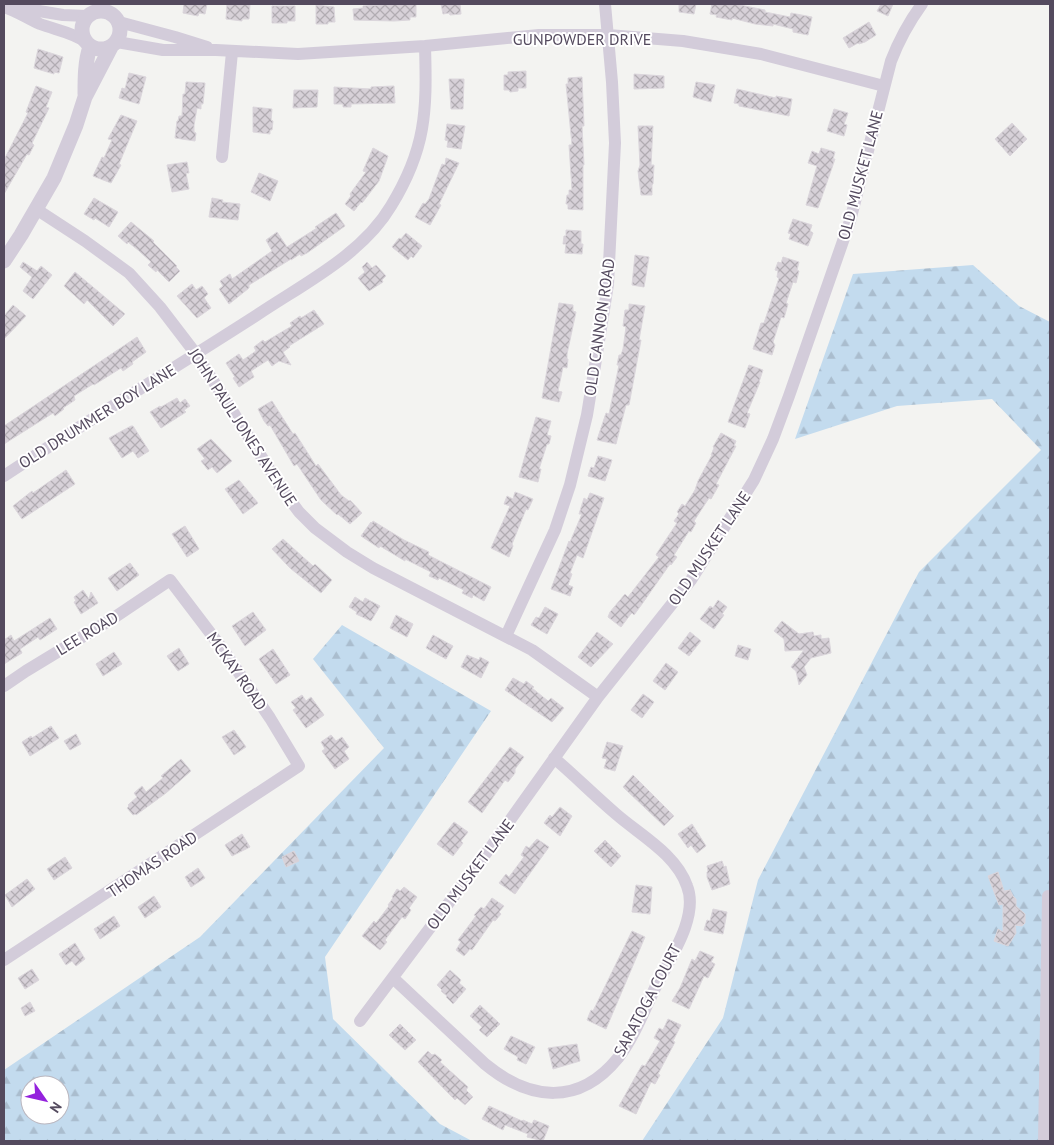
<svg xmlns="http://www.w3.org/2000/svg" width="1054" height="1145" font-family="'PT Sans',sans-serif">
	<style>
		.forest { fill: url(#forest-firs); fill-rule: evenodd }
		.building { fill: url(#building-cross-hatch); stroke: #dbd6dc }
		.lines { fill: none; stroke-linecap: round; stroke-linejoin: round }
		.minor { stroke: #d3ccda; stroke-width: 12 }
		.tertiary { stroke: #d3ccda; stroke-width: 15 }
		.labels { text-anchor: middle; stroke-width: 4; stroke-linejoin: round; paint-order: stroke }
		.street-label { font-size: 16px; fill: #544a5e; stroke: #fff }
	</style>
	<defs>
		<pattern id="forest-firs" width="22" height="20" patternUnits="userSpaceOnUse" patternTransform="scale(1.25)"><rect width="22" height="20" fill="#c3dbee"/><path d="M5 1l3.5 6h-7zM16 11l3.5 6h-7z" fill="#aabdce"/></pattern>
		<pattern id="building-cross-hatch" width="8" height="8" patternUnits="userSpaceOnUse" patternTransform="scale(1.25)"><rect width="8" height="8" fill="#d7d1d8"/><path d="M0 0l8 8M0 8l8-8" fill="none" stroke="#b1acb2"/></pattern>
	</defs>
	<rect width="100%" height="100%" fill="#f3f3f1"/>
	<!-- forest -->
	<path class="forest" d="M973,265L1019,306L1050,322V1141H642L723,1018L758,880L919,572L1041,450L992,399L897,406L795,439L853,274Z
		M342,625L491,711L325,957L333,1019L440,1124L472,1141H4V1070L200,937L384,748L313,659ZM30,1085H60V1115H30Z"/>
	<!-- building -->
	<path class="building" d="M184,4H207L205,14L199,13L198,16L183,13Z
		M227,4H250L249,19H242V21L226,19Z
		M396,4H416V17H410V20L394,21L354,20L353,9L363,8V6Z
		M441,4H460L461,14L450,15L449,13L443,14Z
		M679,4H696L694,14L679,12Z
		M712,4H735L765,10V12L790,17L791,13L812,17L808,35L793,32V29L773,24V26L755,24L732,18V20L716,17L717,15L710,14Z
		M881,4H893L888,16L877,11Z
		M316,5L334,7L335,22H328V24H316Z
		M272,6H295V21H287V23H272Z
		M869,22L876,35L865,42L859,44L858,43L849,48L843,38Z
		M38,49L63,57L59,73L54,72V74L34,68Z
		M526,71V88H518V91L510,92L509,90H504V75H508V72Z
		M129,73L146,77L139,104L119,98L122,88L125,89Z
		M634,74L664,76V88L634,89Z
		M582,77L584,126H582L584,165H583V210L568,209V204H566L567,195H569V190H572L569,145H572L566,84H568V78Z
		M449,79H464L463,109H451Z
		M186,82L205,83L203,104H201V109L197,108L194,125V132L196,133L195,141L175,138L177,121H178L179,116H182L183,94H185Z
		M696,82L715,85L711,102L693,97Z
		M36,86L52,92L46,107L49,108L32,143L34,145L29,155L27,154L4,194V160L28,113L26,112Z
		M394,86L395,103L351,104V107H343V104H334V87L371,89V87Z
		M737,89L776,98V96L792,99L789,116L739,106V104L734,103Z
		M294,90H318L317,107L293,108Z
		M253,107L272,109L271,120L273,121L272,130H270V134L253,132Z
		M834,109L848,113L844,124L847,125L844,136L827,131Z
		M121,115L137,121L119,164L121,165L111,183L93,176L102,157L104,158L112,140L108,139Z
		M1012,123L1027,139L1010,156L995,139Z
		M447,124L465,126L461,149L447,147L448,141L445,140Z
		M638,126H653L651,165H654L653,184L652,185V195H641L638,171L640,165Z
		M373,148L388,156L379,181L362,203L361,202L354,211L345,204L351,196L350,194L366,172L363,171Z
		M821,148L835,152L833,159H835L818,208L806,205L817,166L808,163L812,151L819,154Z
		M446,158L459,163L439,204L441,205L430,225L415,217L423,203L425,204L429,199L442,164L445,165Z
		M187,162L189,173H186L189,189L172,192L167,165Z
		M259,173L278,181L270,201L251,192Z
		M94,198L118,212L109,227L95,218L94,220L84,214Z
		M212,198L223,200L222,202L240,204L238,220L209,217Z
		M336,213L345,226L307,253L301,256L300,254L291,260V259L249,285V288L229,304L219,289L223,286L220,281L230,274L232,279L272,251L266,240L277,232L287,247L317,228L315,227Z
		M793,219L812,225L810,231L813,233L808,246L789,239L791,234L788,233Z
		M131,222L154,241L153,242L177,266L176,267L180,271L169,282L157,270L156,272L148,265L151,262L138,250L128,242L127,244L118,236Z
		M566,230L581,231V244H583L582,254L565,253L566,244H563L564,236H566Z
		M406,233L422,246L413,258L411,256L408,260L392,247L399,238L401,239Z
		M635,255L649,257L644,287L632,285Z
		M783,257L799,262L797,270L799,271L796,283L793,282L786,303L788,304L784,318L781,317L773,342L775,345L772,355L753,349L761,323H764L779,278L777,277L778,271L775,270L778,262L781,263Z
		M23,262L37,271L41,266L52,275L33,299L23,291L32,277L20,267Z
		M367,262L372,268L376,265L386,276L382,280L383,282L369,291L358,278L365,272L362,267Z
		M75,272L125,314L113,326L87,300L84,304L64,286Z
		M192,284L196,290L202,286L208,294L204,298L211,308L197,318L177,296Z
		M559,303L573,305V311L576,312L567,354V359H568L567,368L563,367L558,391L562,392L559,402L542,398Z
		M629,304L645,306L639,340H641L629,405H626L616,444L597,440L606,413L609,414L619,365H617L619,355H621L623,349L626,327L623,326L625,310H629Z
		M13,305L26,316L4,339V316Z
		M314,310L324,324L289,346L290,347L283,352L291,365L279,361L272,366L268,360L251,371L254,377L239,387L233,378L235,377L226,363L239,354L243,360L256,351L254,347L263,340L265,342L275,336L292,326L290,323L300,316L301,318Z
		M137,337L146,352L132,362L133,364L123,371L121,368L94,385L93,384L74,396L75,400L63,408L64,409L55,416L53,413L4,444V426Z
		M749,365L763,370L759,382H760L747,413L750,414L745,428L728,422Z
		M177,398L180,403L185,399L190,406L184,410L186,412L161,428L150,412L160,406L161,407Z
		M272,401L293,434L295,433L316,466L318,464L341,495L349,501L350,500L362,513L350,524L338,514L337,515L321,500L297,464L294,466L270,425L268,426L264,421L258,409Z
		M536,417L551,421L547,435L551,436L549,444H547L539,469H541L538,482L519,477Z
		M131,426H133L149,451L138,458L133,451L122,458L109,438Z
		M721,433L736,441L734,446H736L716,484L719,485L711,499L709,498L694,521L696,523L691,532L689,531L674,555L677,557L671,565L670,564L642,604L634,615L632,613L630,615L621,627L608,617L610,612L625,594L628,597L659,557L656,555L657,553L677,523L674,521L679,514L677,512L682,504L685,506L695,490L698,481L712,455H711L714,448L713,447Z
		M211,439L232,461L217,473L212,467L208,470L201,461L205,459L197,449Z
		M598,456L612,460L605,481L588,476L591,467L594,468Z
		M66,470L75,484L22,519L13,506L32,491L33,493Z
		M239,480L258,503L243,514L225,489Z
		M515,492L533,499L528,510L526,509L512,544L513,546L509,557L491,548L510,506L504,504L507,496L513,499Z
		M590,493L604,498L583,558L577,555L570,573L572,574L568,585L573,587L570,596L551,589L569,541L570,542L582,514H579L584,498L587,500Z
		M373,521L404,540L429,552L428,555L491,587L484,601L473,595L472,598L462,593L464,590L439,578L438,580L429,576L431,572L405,559V561L380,546L379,548L361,536L371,522L372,523Z
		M185,526L199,549L187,557L172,534Z
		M283,539L313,566L315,564L332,580L321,593L290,568L272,549Z
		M130,563L139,575L117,591L108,578Z
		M83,590L89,599L91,592L98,603L81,614L74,602L76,601L74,597Z
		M355,597L363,602L365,598L380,606L371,621L356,614L357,612L349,607Z
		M718,600L727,607L722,614L724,615L714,629L700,619L710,606L713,608Z
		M545,607L558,614L547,634L531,625L536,617L539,618Z
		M253,612L266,630L245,646L232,626Z
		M396,615L413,624L407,637L390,628Z
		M50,618L57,629L40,640L38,637L20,649L22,653L4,664V640L11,635L14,641Z
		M782,621L799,634L813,632L814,636L821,635V639L829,638L831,653L811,658L804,667L807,675L799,685L796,671L791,667L804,650L785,651L784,639L774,631Z
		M597,632L613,644L591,667L578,657Z
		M690,632L701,641L689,656L678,648Z
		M433,635L453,646L446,659L426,648Z
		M738,645L751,649L748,660L735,656Z
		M179,648L189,664L178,671L167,656Z
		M273,649L290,675L276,684L259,659Z
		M114,652L122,664L103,676L96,664Z
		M467,655L479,660L480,657L489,662L481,678L461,667Z
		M666,663L678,672L665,690L653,681Z
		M513,678L524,684L526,681L534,687L532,688L548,701L551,698L564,708L552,722L505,690Z
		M643,694L654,702L642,718L631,710Z
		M302,695L306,701L311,697L324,715L306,728L293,710L296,708L291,702Z
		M51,726L59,738L30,756L22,742L31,736L32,738Z
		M234,730L246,747L234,755L222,737Z
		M76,734L81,744L70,750L64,741Z
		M331,735L336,741L342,737L349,747L344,751L349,759L335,769L322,751L325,749L321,742Z
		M607,742L623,746L615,771L604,768L607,759L602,758Z
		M510,747L524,757L515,769V773L508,782L505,780L482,813L468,802Z
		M181,759L191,771L166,793L136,815L135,814L133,815L127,808L129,806L128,805L137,797L134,793L142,786L146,792L163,778L161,776Z
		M633,775L674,816L664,826L623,787Z
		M560,807L572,816L560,836L544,823L550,815L552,817Z
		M454,822L468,832L461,841L463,843L453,856L437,844Z
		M692,824L706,846L697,853L691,845L688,848L678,834Z
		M242,834L250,847L232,856L225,845Z
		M537,839L549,847L515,894L499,883L506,874L509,877L524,857L521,855L526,846L529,848Z
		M605,840L621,856L611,867L594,851Z
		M294,851L299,861L286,867L282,857Z
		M65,857L72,868L54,880L47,869Z
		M722,861L724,867L726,866L730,884L712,890L707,877V872L708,871L707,866Z
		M198,868L205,878L191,887L185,877Z
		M998,872L1004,891L1010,890L1013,896L1016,899V906L1025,914V923L1022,926L1015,925L1016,933L1008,946L994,941L998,929L1003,932V904L999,905L988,876Z
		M27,879L35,889L12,907L5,895Z
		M636,885L652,887L650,914L632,912Z
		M404,887L417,897L409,908L411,910L405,919L402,917L385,940L387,942L380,950L362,936L374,921L376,923L389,906L388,905L393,898L392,897L397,889L400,891Z
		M154,896L161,907L145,918L138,907Z
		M492,898L504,906L499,912L501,914L495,921L493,920L472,950L470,949L464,956L456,950L461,942L458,940L476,916L474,915L481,907L484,909Z
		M713,909L727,912L723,934L704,930L707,920L710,921Z
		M114,916L120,926L100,939L94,929Z
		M632,931L645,937L606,1029L587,1020L591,1010L593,1011Z
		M75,943L85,959L76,966L72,961L66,965L59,954Z
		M700,951L714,957L711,962L715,964L708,978L704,976L689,1009L672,1001L680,988L692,959L695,961Z
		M32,969L39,980L25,989L18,978Z
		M450,970L461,980L459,983L466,989L453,1004L446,997L447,996L441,991L442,990L437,985Z
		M30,1002L35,1011L25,1016L21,1008Z
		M480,1005L500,1024L487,1037L479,1030L482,1027L470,1016Z
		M668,1019L681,1025L673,1041L675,1042L658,1074L660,1075L655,1084L651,1082L636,1114L619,1106L642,1065L645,1066L660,1041L654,1038L659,1028L663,1030Z
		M400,1024L416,1040L405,1050L389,1035Z
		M511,1036L535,1047L526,1064L517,1060L518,1057L504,1049Z
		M577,1044L580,1061L553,1069L548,1048Z
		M428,1051L432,1055L435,1054L442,1060L440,1062L468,1087L466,1090L473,1097L465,1105L457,1098L455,1100L418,1062Z
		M489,1106L522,1121L523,1120L532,1124L534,1120L549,1126L543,1141L527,1137L528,1134L505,1125L503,1130L482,1119Z"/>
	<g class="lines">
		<!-- minor -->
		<path class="minor" d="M4,7C17,11 28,19 40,24C56,30 72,32 86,42
			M17,10L39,11L63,15L87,16
			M119,22L175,37L207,47
			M117,42L163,50H216L298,54L425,46L539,35H608L683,41L761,54L884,86
			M222,157L232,52
			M36,209L85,241L129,273L160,307L196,354L282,489L299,512L315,528L347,552L373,568L532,650L598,697
			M4,476C87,421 173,369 257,315C303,284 362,255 391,206C426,149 427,112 425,46
			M506,636L555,530L570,485L587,415L603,316L608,284L615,143L612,82L605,4
			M4,686L26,671L115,617L170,580L224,651L270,718L299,766L4,960
			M393,978L485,1064C530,1101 579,1106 618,1058C635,1036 645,1008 657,984C671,957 699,916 687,886C676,854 640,835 616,814C595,796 575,776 554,758
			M360,1021L493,844L598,697L691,580L754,480L773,439L789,396L850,221L891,61C899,40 909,22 922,4
			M1044,1141L1048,896"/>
		<!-- tertiary -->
		<path class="tertiary" d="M82 30a19 19 0 1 1 38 0a19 19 0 1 1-38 0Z
			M85,94C85,79 85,61 90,47
			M4,261L21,235L54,178L76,125L85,97L111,47"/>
	</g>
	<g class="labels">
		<!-- street labels -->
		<g class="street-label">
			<text x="582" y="45">GUNPOWDER DRIVE</text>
			<text transform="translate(860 175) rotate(-75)" y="6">OLD MUSKET LANE</text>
			<text transform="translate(599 327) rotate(-82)" y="6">OLD CANNON ROAD</text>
			<text transform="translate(97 416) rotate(-32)" y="6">OLD DRUMMER BOY LANE</text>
			<text transform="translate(243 427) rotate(57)" y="6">JOHN PAUL JONES AVENUE</text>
			<text transform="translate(709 548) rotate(-56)" y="6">OLD MUSKET LANE</text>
			<text transform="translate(87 633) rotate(-31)" y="6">LEE ROAD</text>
			<text transform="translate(237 671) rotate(55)" y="6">MCKAY ROAD</text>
			<text transform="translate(152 864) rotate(-34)" y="6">THOMAS ROAD</text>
			<text transform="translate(470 874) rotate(-53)" y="6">OLD MUSKET LANE</text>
			<text transform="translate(647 1000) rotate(-62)" y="6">SARATOGA COURT</text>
		</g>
	</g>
	<!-- border -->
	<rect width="1054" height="1145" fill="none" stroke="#544a5e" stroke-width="10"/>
	<!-- north arrow -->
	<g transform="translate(45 1100) rotate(124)"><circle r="24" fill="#ffffff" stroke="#bbb7bf"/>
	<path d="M0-4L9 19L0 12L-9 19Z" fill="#9422dd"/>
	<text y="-8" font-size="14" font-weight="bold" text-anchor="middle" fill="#544a5e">N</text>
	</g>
</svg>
